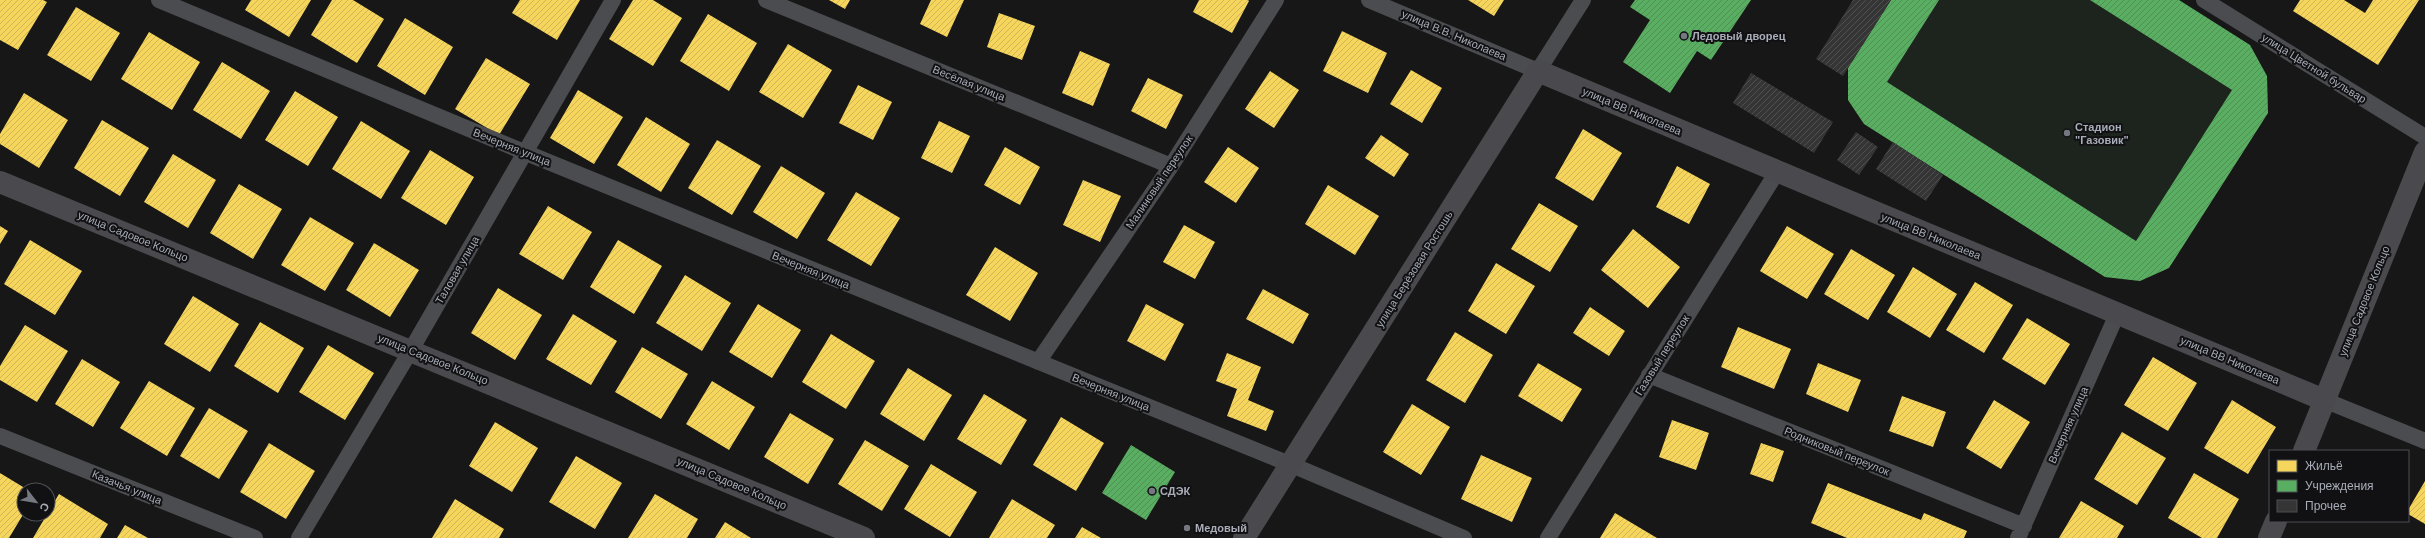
<svg xmlns="http://www.w3.org/2000/svg" width="2425" height="538" font-family="Helvetica,sans-serif">
	<style>
		.green { fill: #1d241e }
		.homes { fill: url(#homes-hatch) }
		.public { fill: url(#public-hatch) }
		.building { fill: url(#building-hatch) }
		.lines { fill: none; stroke-linecap: round; stroke-linejoin: round }
		.street { stroke: #4b4c50; stroke-width: 16 }
		.secondary { stroke: #4a4a4e; stroke-width: 22 }
		.poi-dot { fill: #757880; stroke: #111113; stroke-width: 1.5 }
		.labels { text-anchor: middle; stroke-width: 4; stroke-linejoin: round; paint-order: stroke }
		.street-label { font-size: 11px; fill: #a8adb8; stroke: #111113 }
		.poi-label { font-size: 11px; font-weight: bold; fill: #a8adb8; stroke: #111113; text-anchor: start }
	</style>
	<defs>
		<pattern id="homes-hatch" width="6" height="6" patternUnits="userSpaceOnUse"><rect width="6" height="6" fill="#f6d55c"/><path d="M-1 1l2-2M0 6l6-6M5 7l2-2" fill="none" stroke="#cfb555"/></pattern>
		<pattern id="public-hatch" width="6" height="6" patternUnits="userSpaceOnUse"><rect width="6" height="6" fill="#5aae61"/><path d="M-1 1l2-2M0 6l6-6M5 7l2-2" fill="none" stroke="#509056"/></pattern>
		<pattern id="building-hatch" width="6" height="6" patternUnits="userSpaceOnUse"><rect width="6" height="6" fill="#353536"/><path d="M-1 1l2-2M0 6l6-6M5 7l2-2" fill="none" stroke="#4f5051"/></pattern>
	</defs>
	<rect width="100%" height="100%" fill="#171717"/>
	<!-- green -->
	<path class="green" d="M1891,0H2179L2250,45L2267,76L2268,113L2169,268L2140,281L2105,277L1864,124L1848,100V68Z"/>
	<!-- homes -->
	<path class="homes" d="M0,0H43L47,2L18,50L0,40Z
		M251,0H311L289,37L245,10Z
		M332,0H353L384,19L357,63L311,35Z
		M520,0H580L557,40L512,13Z
		M633,0H653L682,18L653,66L609,39Z
		M829,0H850L845,9Z
		M931,0H964L947,37L920,24Z
		M1199,0H1248L1249,1L1232,33L1193,12Z
		M1468,0H1504L1494,16Z
		M2300,0H2344L2365,13L2373,0H2419L2378,65L2293,11Z
		M76,7L120,33L91,81L47,55Z
		M999,13L1035,26L1022,60L987,47Z
		M708,14L757,43L729,91L680,61Z
		M405,18L453,47L425,95L377,66Z
		M1342,31L1387,53L1368,93L1323,71Z
		M149,32L200,62L172,110L121,79Z
		M788,44L832,70L803,118L759,92Z
		M1080,51L1110,64L1093,106L1062,93Z
		M486,58L530,84L499,135L455,109Z
		M222,62L270,91L241,139L193,110Z
		M1411,70L1442,88L1422,123L1390,104Z
		M1270,71L1299,90L1274,128L1245,109Z
		M1148,78L1183,95L1166,129L1131,111Z
		M858,85L892,102L873,140L839,123Z
		M578,90L623,117L594,164L550,138Z
		M295,91L338,117L308,166L265,140Z
		M24,93L68,120L39,168L0,144V134Z
		M646,117L690,144L661,192L617,165Z
		M102,120L149,148L120,196L74,168Z
		M361,121L410,151L381,199L332,169Z
		M939,121L970,136L952,173L921,158Z
		M1583,129L1622,153L1593,201L1555,178Z
		M1381,135L1409,154L1394,177L1365,158Z
		M717,140L761,166L732,215L688,188Z
		M1005,147L1040,167L1020,205L984,185Z
		M1228,147L1259,168L1236,203L1204,182Z
		M430,150L474,177L446,225L401,198Z
		M173,154L216,180L188,228L144,202Z
		M781,166L825,193L797,239L753,212Z
		M1677,166L1710,184L1689,224L1656,207Z
		M1083,180L1121,196L1100,242L1063,225Z
		M239,184L282,209L253,259L210,233Z
		M1328,185L1379,216L1355,255L1305,224Z
		M856,192L900,218L871,266L827,240Z
		M1539,203L1578,226L1550,272L1511,249Z
		M548,206L592,232L563,280L519,254Z
		M310,217L354,243L325,291L281,265Z
		M1184,225L1215,242L1195,279L1163,262Z
		M0,226L8,231L0,244Z
		M1787,226L1834,254L1807,299L1760,271Z
		M1633,229L1680,267L1648,308L1601,270Z
		M30,240L82,271L55,315L4,284Z
		M618,240L662,266L634,314L590,287Z
		M374,243L419,270L390,317L346,290Z
		M995,247L1038,273L1010,321L966,295Z
		M1851,249L1895,275L1868,320L1824,294Z
		M1496,263L1535,286L1506,334L1468,311Z
		M1913,267L1957,294L1930,338L1887,312Z
		M685,275L731,303L702,351L656,323Z
		M1975,282L2013,305L1984,353L1946,330Z
		M498,288L542,315L515,360L471,333Z
		M1263,289L1309,314L1293,344L1246,319Z
		M193,296L239,324L210,372L164,344Z
		M758,304L801,330L772,378L729,352Z
		M1146,304L1184,324L1165,361L1127,341Z
		M1590,307L1625,331L1609,356L1573,333Z
		M573,314L617,341L591,385L546,359Z
		M2027,318L2070,344L2045,385L2002,359Z
		M260,322L304,348L278,393L234,366Z
		M25,325L68,351L37,402L0,380V366Z
		M1738,327L1791,349L1774,389L1721,367Z
		M1455,332L1493,355L1465,403L1426,380Z
		M831,334L875,361L846,409L802,382Z
		M328,345L374,373L345,420L299,392Z
		M642,347L688,374L661,419L615,392Z
		M1227,353L1261,367L1248,400L1274,411L1266,431L1227,416L1237,389L1216,381Z
		M2153,357L2197,383L2168,431L2124,405Z
		M82,359L120,382L93,427L55,404Z
		M1538,363L1582,389L1562,422L1518,396Z
		M1818,363L1861,380L1848,412L1806,394Z
		M908,368L952,395L924,441L880,414Z
		M149,381L195,408L167,456L120,428Z
		M712,381L755,407L729,450L686,424Z
		M984,394L1027,420L1001,465L957,439Z
		M1902,396L1946,412L1933,447L1889,431Z
		M1994,400L2030,422L2001,469L1966,448Z
		M2232,400L2276,427L2248,474L2204,448Z
		M1412,404L1450,427L1421,475L1383,452Z
		M209,408L248,431L219,479L180,456Z
		M790,413L834,439L808,484L764,457Z
		M1061,417L1104,443L1076,491L1033,465Z
		M1672,420L1709,433L1696,470L1659,457Z
		M495,422L538,448L512,492L469,466Z
		M2122,432L2166,458L2137,505L2094,479Z
		M865,440L909,466L882,511L838,484Z
		M269,443L315,471L286,519L240,492Z
		M1761,443L1784,451L1773,482L1750,474Z
		M1481,455L1532,478L1512,522L1461,499Z
		M576,456L622,483L595,529L549,502Z
		M931,464L977,492L950,537L904,509Z
		M0,473L28,490H24V513L9,538H0Z
		M2194,473L2239,499L2217,538H2202L2168,518Z
		M2425,481V524L2408,514V510Z
		M1828,483L1921,520L1924,513L1967,531L1964,538H1847L1811,523Z
		M59,494L108,524L100,538H33Z
		M655,494L698,519L687,538H628Z
		M455,499L504,529L499,538H432Z
		M1012,499L1055,525L1047,538H989Z
		M2081,501L2124,526L2117,538H2059Z
		M1615,513L1657,538H1600Z
		M725,522L751,538H715Z
		M125,525L148,538H117Z
		M1082,527L1101,538H1075Z"/>
	<!-- public -->
	<path class="public" d="M1635,0H1751L1711,60L1697,51L1670,93L1623,62L1650,20L1630,7Z
		M1891,0H1939L1887,82L2136,241L2232,90L2090,0H2179L2250,45L2267,76L2268,113L2169,268L2140,281L2105,277L1864,124L1848,100V68Z
		M1131,445L1175,472L1146,520L1102,493Z"/>
	<!-- building -->
	<path class="building" d="M1853,0H1891L1843,76L1816,59Z
		M1751,73L1833,122L1814,153L1733,103Z
		M1856,132L1878,147L1859,175L1837,160Z
		M1893,142L1943,175L1926,201L1876,169Z"/>
	<g class="lines">
		<!-- street -->
		<path class="street" d="M159,0L524,152L1292,465L1464,538
			M766,0L1171,166
			M1369,0L1538,71L1583,0
			M2204,0L2425,137
			M1038,362L1171,166L1276,0
			M1649,375L2024,526
			M2324,400L2425,441
			M0,436L255,538
			M299,538L411,350L613,0
			M1548,538L1777,172
			M2018,538L2118,312"/>
		<!-- secondary -->
		<path class="secondary" d="M0,182L864,538
			M2304,451L2425,152
			M1244,538L1538,71L2324,400
			M2269,538L2276,521"/>
	</g>
	<!-- markers -->
	<g class="poi-dot">
		<circle cx="1684" cy="36" r="4"/>
		<circle cx="2067" cy="133" r="4"/>
		<circle cx="1152" cy="491" r="4"/>
		<circle cx="1187" cy="528" r="4"/>
	</g>
	<g class="labels">
		<!-- street labels -->
		<g class="street-label">
			<text transform="translate(1454 35) rotate(23)" y="4">улица В.В. Николаева</text>
			<text transform="translate(2314 68) rotate(32)" y="4">улица Цветной бульвар</text>
			<text transform="translate(969 83) rotate(22)" y="4">Весёлая улица</text>
			<text transform="translate(1632 111) rotate(23)" y="4">улица ВВ Николаева</text>
			<text transform="translate(512 147) rotate(22)" y="4">Вечерняя улица</text>
			<text transform="translate(1159 182) rotate(-56)" y="4">Малиновый переулок</text>
			<text transform="translate(133 236) rotate(22)" y="4">улица Садовое Кольцо</text>
			<text transform="translate(1931 236) rotate(22)" y="4">улица ВВ Николаева</text>
			<text transform="translate(1414 269) rotate(-58)" y="4">улица Берёзовая Ростошь</text>
			<text transform="translate(457 270) rotate(-60)" y="4">Таловая улица</text>
			<text transform="translate(811 270) rotate(22)" y="4">Вечерняя улица</text>
			<text transform="translate(2364 301) rotate(-68)" y="4">улица Садовое Кольцо</text>
			<text transform="translate(1662 355) rotate(-58)" y="4">Газовый переулок</text>
			<text transform="translate(433 359) rotate(22)" y="4">улица Садовое Кольцо</text>
			<text transform="translate(2230 360) rotate(23)" y="4">улица ВВ Николаева</text>
			<text transform="translate(1111 392) rotate(22)" y="4">Вечерняя улица</text>
			<text transform="translate(2068 425) rotate(-66)" y="4">Вечерняя улица</text>
			<text transform="translate(1837 451) rotate(22)" y="4">Родниковый переулок</text>
			<text transform="translate(732 483) rotate(23)" y="4">улица Садовое Кольцо</text>
			<text transform="translate(127 487) rotate(22)" y="4">Казачья улица</text>
		</g>
		<!-- poi labels -->
		<g class="poi-label">
			<text x="1692" y="40">Ледовый дворец</text>
			<text x="2075" y="131">Стадион<tspan x="2075" dy="13">"Газовик"</tspan></text>
			<text x="1160" y="495">СДЭК</text>
			<text x="1195" y="532">Медовый</text>
		</g>
	</g>
	<!-- legend -->
	<rect x="2269" y="450" width="140" height="72" fill="#111113" stroke="#4d4f55"/>
	<rect x="2277" y="460" width="20" height="12" fill="#f6d55c" stroke="#4d4f55"/>
	<text x="2305" y="470" font-size="12" fill="#a8adb8">Жильё</text>
	<rect x="2277" y="480" width="20" height="12" fill="#5aae61" stroke="#4d4f55"/>
	<text x="2305" y="490" font-size="12" fill="#a8adb8">Учреждения</text>
	<rect x="2277" y="500" width="20" height="12" fill="#353536" stroke="#4d4f55"/>
	<text x="2305" y="510" font-size="12" fill="#a8adb8">Прочее</text>
	<!-- north arrow -->
	<g transform="translate(36 502) rotate(121)"><circle r="19" fill="#111113" stroke="#4d4f55"/>
	<path d="M0-3L7 15L0 10L-7 15Z" fill="#757880"/>
	<text y="-6" font-size="11" font-weight="bold" text-anchor="middle" fill="#a8adb8">С</text>
	</g>
</svg>
